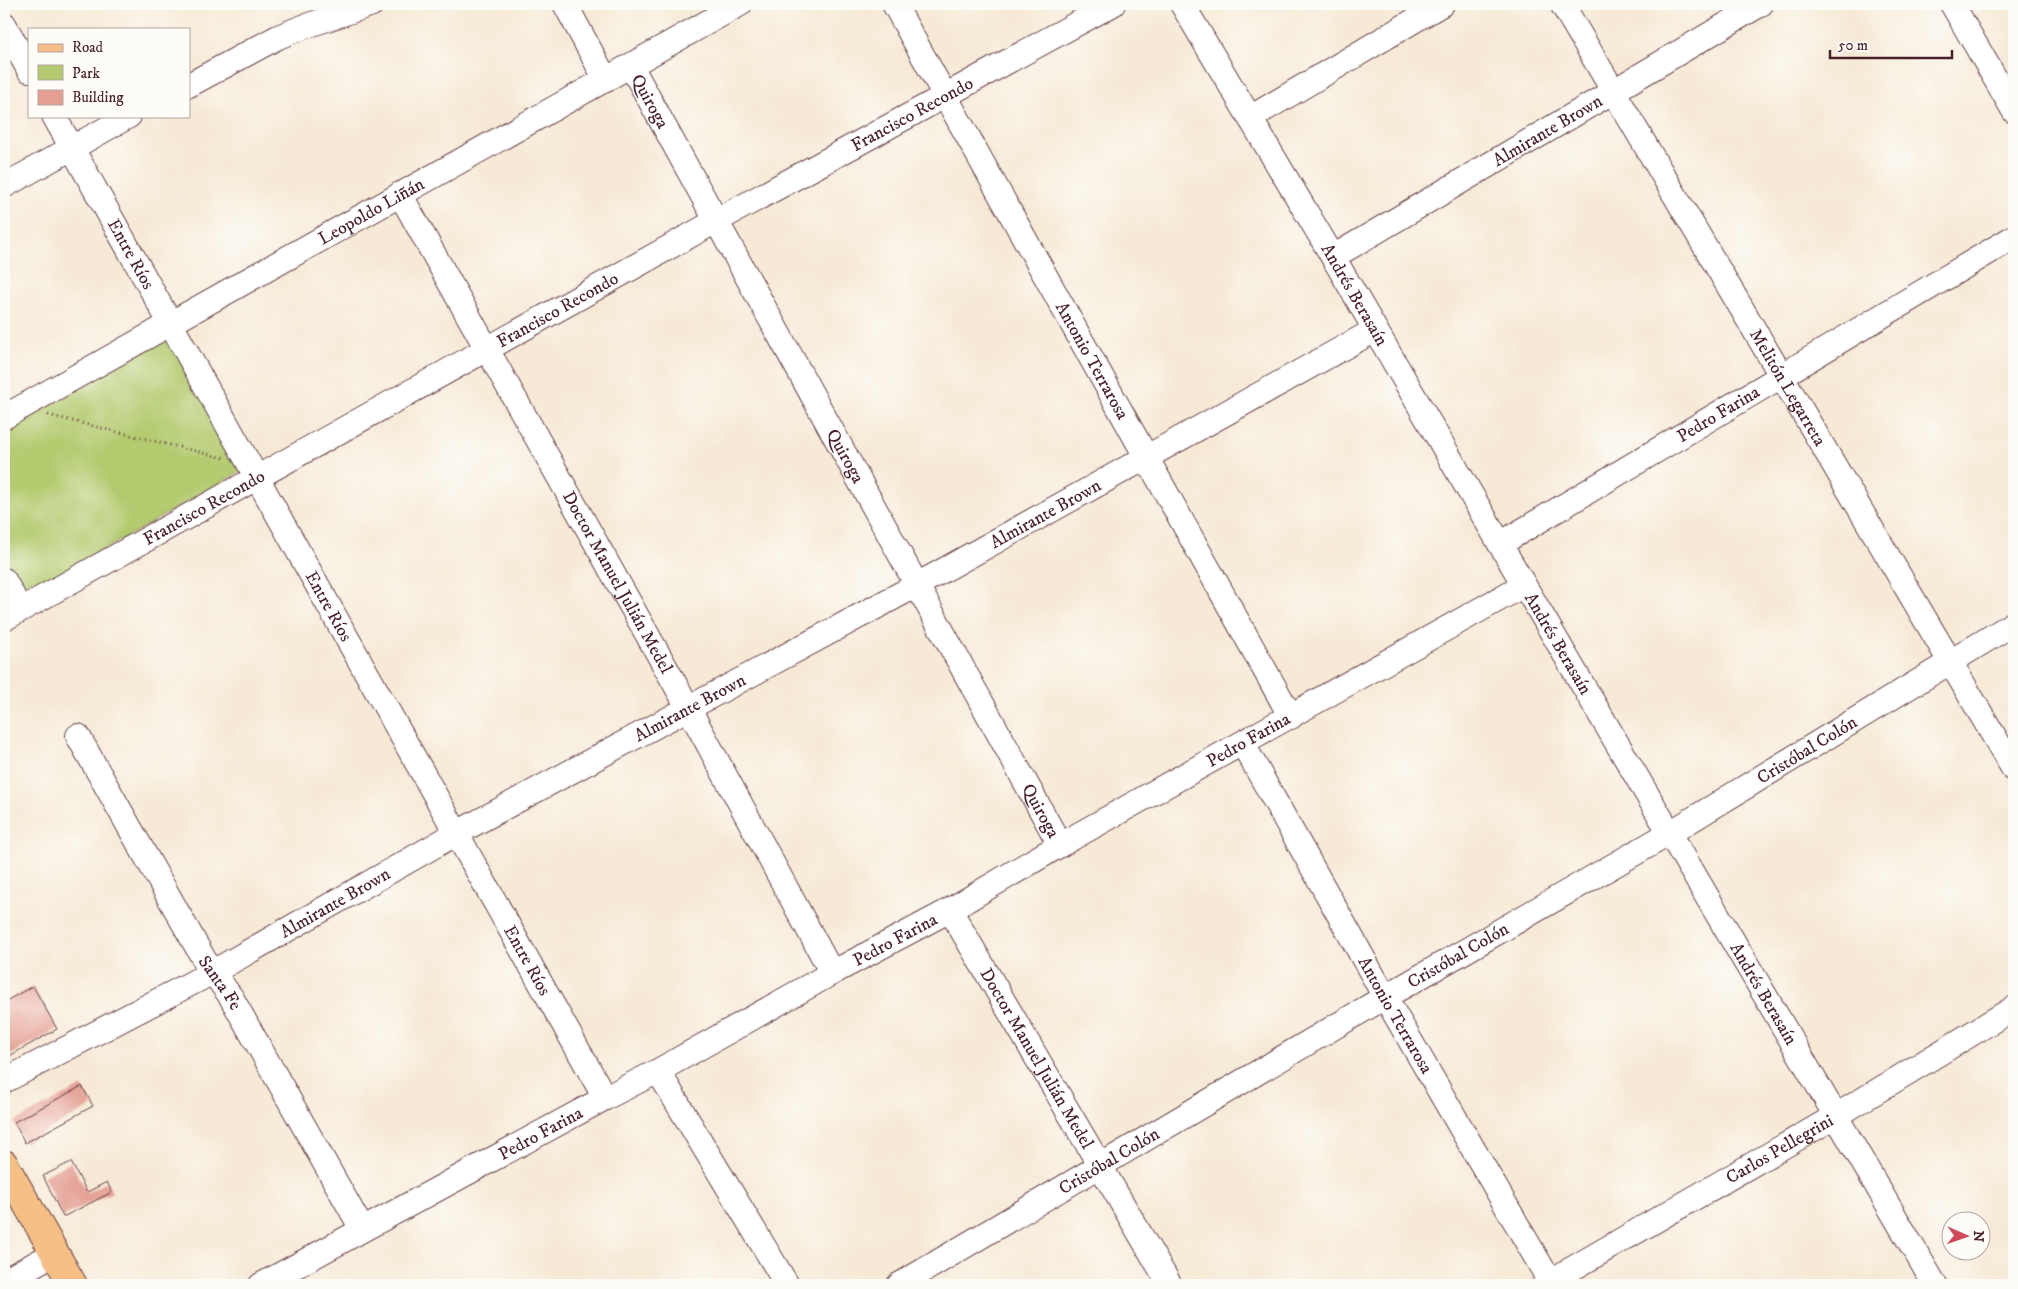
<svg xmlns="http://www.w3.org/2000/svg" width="2018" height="1289" font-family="'IM FELL DW Pica',serif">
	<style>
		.green { fill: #b3ca6e; stroke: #7e744c }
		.building { fill: #e49e92 }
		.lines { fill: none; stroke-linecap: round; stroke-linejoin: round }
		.minor-casing { stroke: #643d44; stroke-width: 26 }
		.major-casing { stroke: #643d44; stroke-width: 30 }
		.path { stroke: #643d44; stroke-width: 3; stroke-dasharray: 1 4; stroke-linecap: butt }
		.minor { stroke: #fff; stroke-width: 24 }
		.major { stroke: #f5bf86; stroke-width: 28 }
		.labels { text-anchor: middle; stroke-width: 4.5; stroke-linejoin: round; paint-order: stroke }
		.street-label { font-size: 18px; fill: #4a1f2b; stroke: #fdfcf7 }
	</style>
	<rect width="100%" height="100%" fill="#fdfcf7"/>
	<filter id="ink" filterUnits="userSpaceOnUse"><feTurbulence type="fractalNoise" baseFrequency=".02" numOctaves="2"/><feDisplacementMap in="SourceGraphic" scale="10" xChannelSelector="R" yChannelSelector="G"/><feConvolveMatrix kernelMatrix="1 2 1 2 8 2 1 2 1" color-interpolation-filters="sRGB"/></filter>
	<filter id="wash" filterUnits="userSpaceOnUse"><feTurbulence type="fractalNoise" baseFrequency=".0096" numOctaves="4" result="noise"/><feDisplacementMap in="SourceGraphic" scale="20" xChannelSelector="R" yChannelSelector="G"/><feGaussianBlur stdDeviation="1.12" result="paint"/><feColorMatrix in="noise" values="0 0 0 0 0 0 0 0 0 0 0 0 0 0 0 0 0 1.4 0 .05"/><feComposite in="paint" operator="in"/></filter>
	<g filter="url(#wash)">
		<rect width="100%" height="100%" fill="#f6e9d5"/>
		<!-- green -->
		<path class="green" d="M168,337L243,470L24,596L4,560V432Z"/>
		<g id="blocks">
			<!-- building -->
			<path class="building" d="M33,986L57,1029L4,1059V1002Z
				M82,1086L93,1106L25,1143L14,1122Z
				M71,1162L87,1192L107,1182L112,1192L63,1217L43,1176Z"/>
		</g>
	</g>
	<g filter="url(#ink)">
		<use href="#blocks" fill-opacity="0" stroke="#643d44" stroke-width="1"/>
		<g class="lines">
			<!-- minor casing -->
			<g class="minor-casing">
				<g id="minor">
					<path d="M565,4L606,80"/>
					<path id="s1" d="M894,4L1291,717"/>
					<path id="s2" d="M1182,4L1333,257L1500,544L1935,1285"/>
					<path id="s3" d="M1562,4L2014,770"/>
					<path d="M1952,4L2014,111"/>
					<path d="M4,24L29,70"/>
					<path id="s4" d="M631,66L1060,845"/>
					<path d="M189,85L278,37L303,27L372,4"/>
					<path id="s5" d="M54,116L605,1098"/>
					<path d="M1250,118L1442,4"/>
					<path d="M4,186L129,116"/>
					<path id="s6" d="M400,194L689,709L832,973"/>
					<path id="s7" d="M1333,257L1761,4"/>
					<path id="s8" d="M4,417L740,4"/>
					<path id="s9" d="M1500,544L2014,237"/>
					<path d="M4,580L20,609"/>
					<path id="s10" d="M4,619L716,221L1113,4"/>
					<path id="s11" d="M78,736L205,961L231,997L362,1229"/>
					<path id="s12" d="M1243,744L1385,997L1552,1285"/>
					<path id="s13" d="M950,910L1170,1285"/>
					<path d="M658,1071L787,1285"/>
					<path id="s14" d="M4,1081L213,972L457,833L917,585L1375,330"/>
					<path d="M4,1281L55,1253"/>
					<path id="s15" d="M261,1285L605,1098L658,1071L832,973L950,910L1060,845L1524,585"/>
					<path id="s16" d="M899,1285L1385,997L1670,833L2014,623"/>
					<path id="s17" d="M1544,1285L1836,1116L2014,1008"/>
				</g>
			</g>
			<!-- major casing -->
			<g class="major-casing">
				<path id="major" d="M4,1164L73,1285"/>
			</g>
			<!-- path -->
			<path class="path" d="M48,415L224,458"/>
			<!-- minor -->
			<use href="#minor" class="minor"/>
			<!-- major -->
			<use href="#major" class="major"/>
		</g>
	</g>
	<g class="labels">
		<!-- street labels -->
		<g class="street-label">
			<text dy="6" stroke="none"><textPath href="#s4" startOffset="40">Quiroga</textPath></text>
			<text dy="6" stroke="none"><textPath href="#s10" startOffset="1039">Francisco Recondo</textPath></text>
			<text dy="6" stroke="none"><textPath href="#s7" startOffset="249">Almirante Brown</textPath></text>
			<text dy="6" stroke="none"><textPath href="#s8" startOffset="421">Leopoldo Liñán</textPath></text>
			<text dy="6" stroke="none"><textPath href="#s5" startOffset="158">Entre Ríos</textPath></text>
			<text dy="6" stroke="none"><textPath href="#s2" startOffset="338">Andrés Berasaín</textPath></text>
			<text dy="6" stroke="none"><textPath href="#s10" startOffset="634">Francisco Recondo</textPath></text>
			<text dy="6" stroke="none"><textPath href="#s1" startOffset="408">Antonio Terrarosa</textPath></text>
			<text dy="6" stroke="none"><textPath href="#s3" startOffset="445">Melitón Legarreta</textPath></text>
			<text dy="6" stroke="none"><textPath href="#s9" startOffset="254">Pedro Farina</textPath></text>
			<text dy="6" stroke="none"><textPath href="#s4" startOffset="445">Quiroga</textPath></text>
			<text dy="6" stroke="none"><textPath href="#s10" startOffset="229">Francisco Recondo</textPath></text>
			<text dy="6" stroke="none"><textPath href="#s14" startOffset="1186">Almirante Brown</textPath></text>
			<text dy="6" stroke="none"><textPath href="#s6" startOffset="445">Doctor Manuel Julián Medel</textPath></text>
			<text dy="6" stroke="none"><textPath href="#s5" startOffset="562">Entre Ríos</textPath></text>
			<text dy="6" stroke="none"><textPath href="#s2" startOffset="742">Andrés Berasaín</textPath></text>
			<text dy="6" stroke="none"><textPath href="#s14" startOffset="781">Almirante Brown</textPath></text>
			<text dy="6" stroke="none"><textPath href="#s15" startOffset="1128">Pedro Farina</textPath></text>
			<text dy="6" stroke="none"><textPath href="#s16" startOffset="1054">Cristóbal Colón</textPath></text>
			<text dy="6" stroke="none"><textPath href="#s4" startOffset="850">Quiroga</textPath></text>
			<text dy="6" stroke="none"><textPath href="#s14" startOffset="376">Almirante Brown</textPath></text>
			<text dy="6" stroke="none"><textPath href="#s15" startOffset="722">Pedro Farina</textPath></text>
			<text dy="6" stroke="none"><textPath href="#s16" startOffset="649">Cristóbal Colón</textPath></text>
			<text dy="6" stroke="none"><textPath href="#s5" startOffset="968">Entre Ríos</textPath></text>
			<text dy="6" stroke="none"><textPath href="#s11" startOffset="285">Santa Fe</textPath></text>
			<text dy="6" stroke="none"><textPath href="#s2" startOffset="1148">Andrés Berasaín</textPath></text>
			<text dy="6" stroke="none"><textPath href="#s12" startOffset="311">Antonio Terrarosa</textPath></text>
			<text dy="6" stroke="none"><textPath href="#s13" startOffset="172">Doctor Manuel Julián Medel</textPath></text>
			<text dy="6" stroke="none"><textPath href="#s15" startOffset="318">Pedro Farina</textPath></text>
			<text dy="6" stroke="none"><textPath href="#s17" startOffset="272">Carlos Pellegrini</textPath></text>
			<text dy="6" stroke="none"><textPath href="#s16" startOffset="244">Cristóbal Colón</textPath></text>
		</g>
	</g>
	<!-- margin -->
	<rect width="2018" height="1289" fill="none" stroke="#fdfcf7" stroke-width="20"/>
	<!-- legend -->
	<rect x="28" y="28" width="162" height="90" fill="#fdfcf7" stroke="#b5a4a5"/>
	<rect x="38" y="44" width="25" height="8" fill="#f5bf86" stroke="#b5a4a5"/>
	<text x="72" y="52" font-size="15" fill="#4a1f2b">Road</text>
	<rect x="38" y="65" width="25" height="15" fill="#b3ca6e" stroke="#b5a4a5"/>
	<text x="72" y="78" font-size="15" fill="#4a1f2b">Park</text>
	<rect x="38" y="90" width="25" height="15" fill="#e49e92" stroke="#b5a4a5"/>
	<text x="72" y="102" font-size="15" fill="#4a1f2b">Building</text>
	<!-- north arrow -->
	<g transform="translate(1966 1236) rotate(92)"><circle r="24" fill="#fdfcf7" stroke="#b5a4a5"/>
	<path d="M0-4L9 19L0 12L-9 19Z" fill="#d1495b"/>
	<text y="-8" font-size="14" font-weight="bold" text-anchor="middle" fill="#4a1f2b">N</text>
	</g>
	<!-- scale -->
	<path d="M1830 50v8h122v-8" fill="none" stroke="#4a1f2b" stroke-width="2.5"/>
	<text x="1838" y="50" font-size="15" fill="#4a1f2b" stroke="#fdfcf7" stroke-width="4" paint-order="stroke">50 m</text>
</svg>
